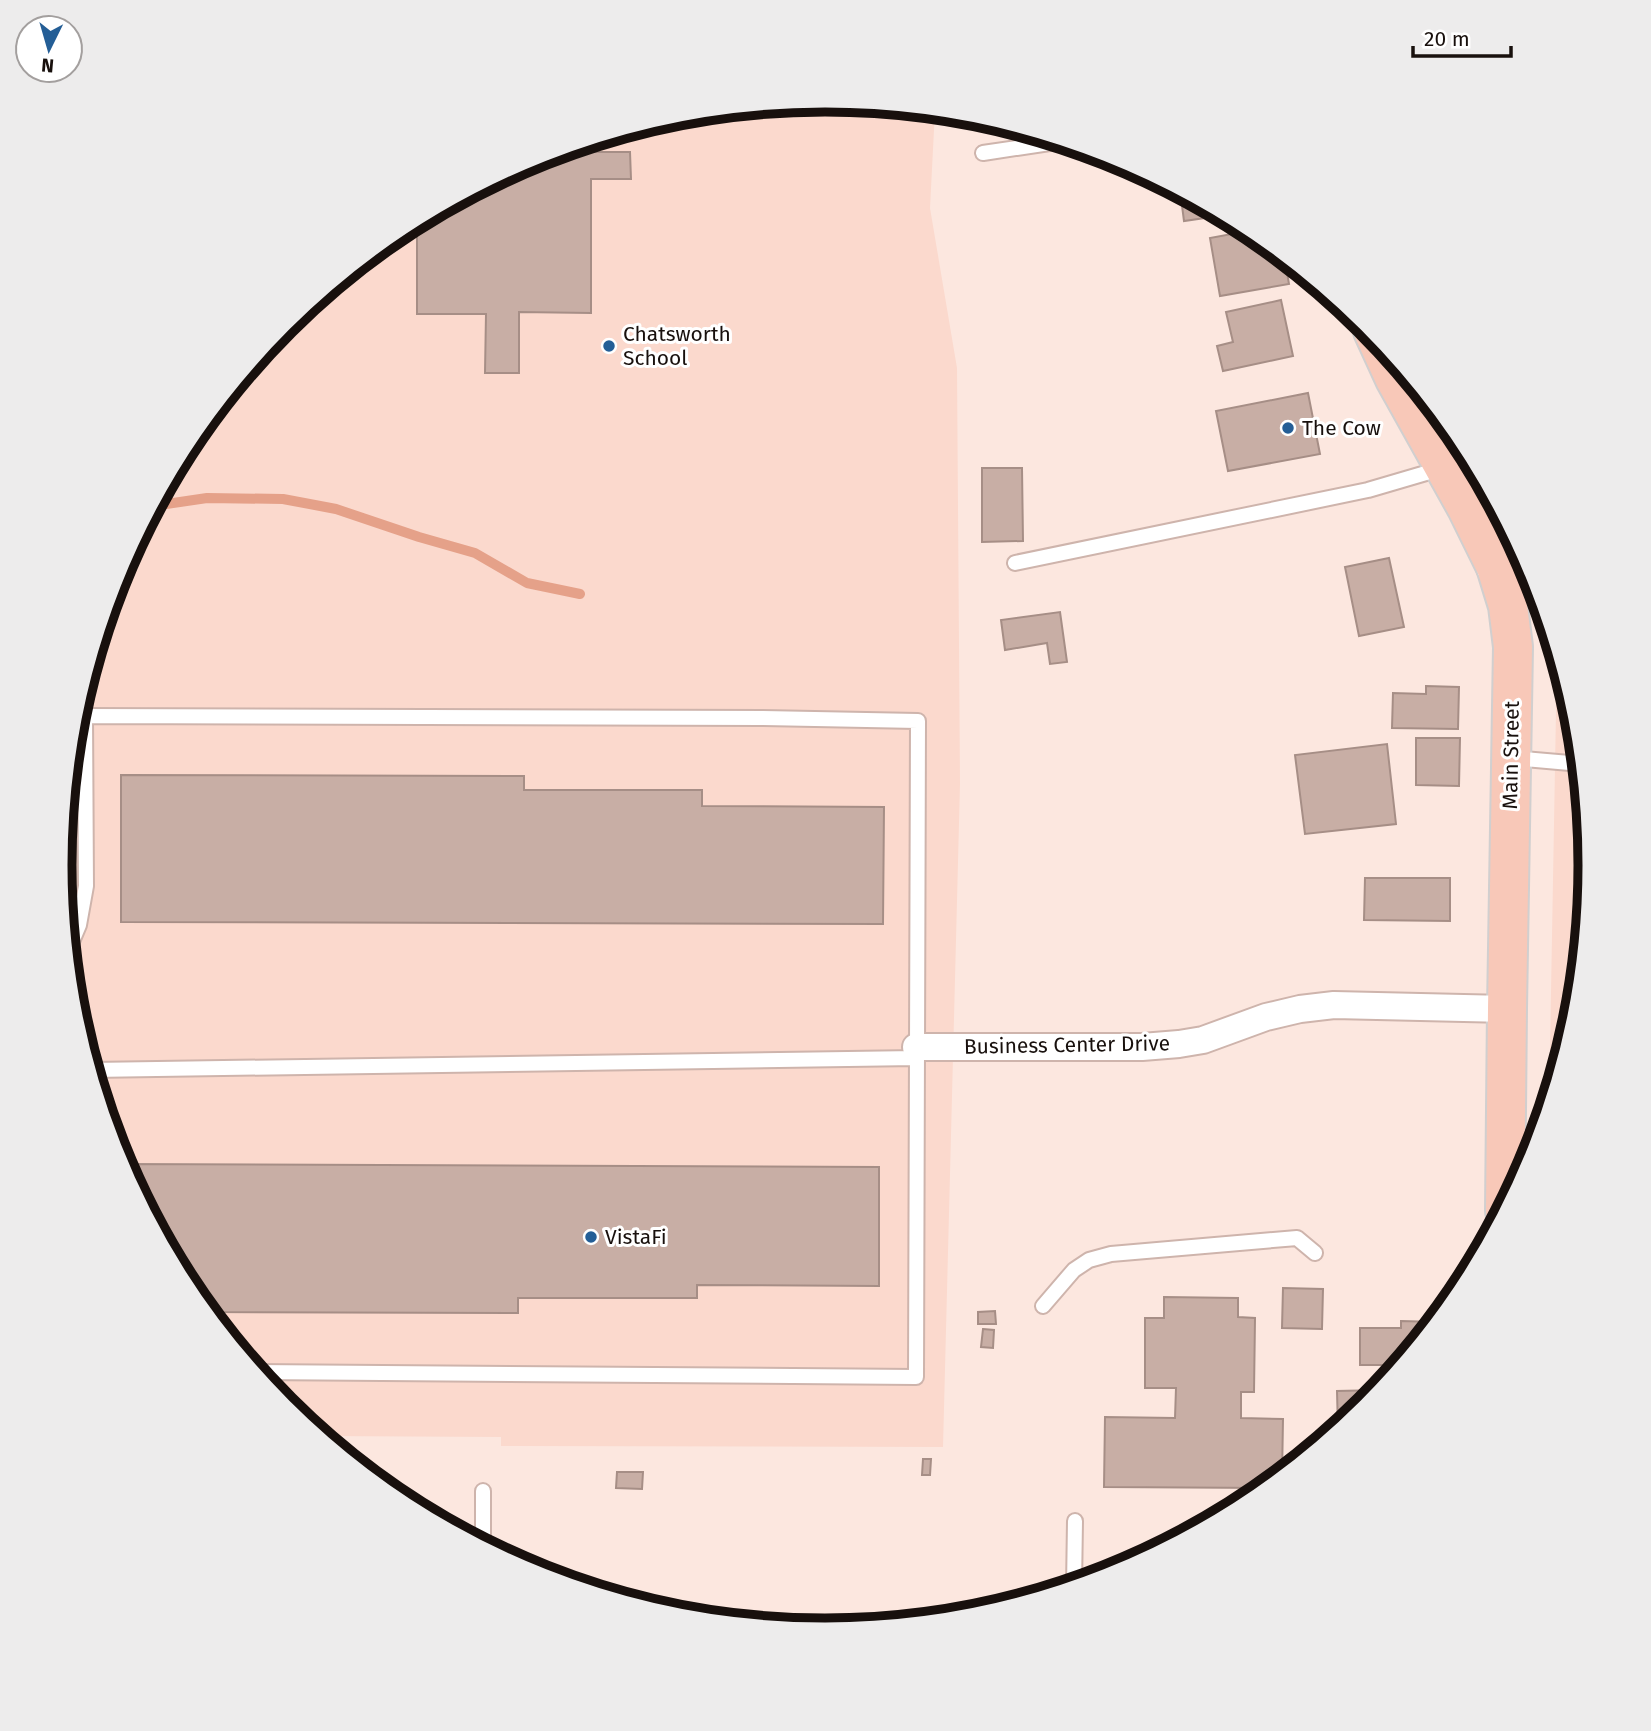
<svg xmlns="http://www.w3.org/2000/svg" width="1651" height="1731" font-family="'Fira Sans',sans-serif">
	<style>
		.built { fill: #fbd9cd }
		.lines { fill: none; stroke-linecap: round; stroke-linejoin: round }
		.stream { stroke: #e5a189; stroke-width: 10 }
		.building { fill: #c8aea5; stroke: #a68e86; stroke-width: 2 }
		.lane-casing { stroke: #ceb4ac; stroke-width: 18 }
		.street-casing { stroke: #ceb4ac; stroke-width: 30 }
		.secondary-casing { stroke: #ceb4ac; stroke-width: 42 }
		.primary-casing { stroke: #d1cfcf; stroke-width: 42 }
		.lane { stroke: #fff; stroke-width: 14 }
		.street { stroke: #fff; stroke-width: 26 }
		.secondary { stroke: #fff; stroke-width: 38 }
		.primary { stroke: #f8c8b8; stroke-width: 38 }
		.poi-dot { fill: #245e96; stroke: #fff; stroke-width: 2.5 }
		.labels { text-anchor: middle; stroke-width: 6; stroke-linejoin: round; paint-order: stroke }
		.poi-label { font-size: 21px; fill: #18100d; stroke: #fff; text-anchor: start }
		.street-label { font-size: 21px; fill: #18100d; stroke: #fff }
		.rim { fill: none; stroke: #18100d; stroke-width: 9 }
	</style>
	<rect width="100%" height="100%" fill="#fce7df"/>
	<!-- built -->
	<path class="built" d="M826,100L935,110L930,208L957,368L960,784L943,1447L501,1446V1437L319,1436L284,1407L188,1291L118,1158L74,1015L60,865L74,716L118,572L189,440L284,324L400,228L533,158L676,114Z
		M1553,636L1577,716L1591,865L1577,1015L1549,1106L1556,711Z"/>
	<g class="lines">
		<!-- stream -->
		<path class="stream" d="M153,506L207,498L283,499L336,509L419,537L475,553L527,583L580,594"/>
	</g>
	<!-- building -->
	<path class="building" d="M590,140V152H630L631,179H591V313L519,312V373H485L486,314H417V220L533,158Z
		M1180,190L1226,215L1184,221Z
		M1253,230L1284,255L1289,284L1220,296L1210,238Z
		M1281,300L1293,356L1223,371L1217,346L1233,342L1226,312Z
		M1308,393L1320,454L1228,471L1216,411Z
		M982,468H1022L1023,541L982,542Z
		M1389,558L1404,627L1359,636L1345,567Z
		M1060,612L1067,662L1050,664L1047,643L1005,650L1001,620Z
		M1426,686L1459,687L1458,729L1392,728L1393,693L1426,694Z
		M1416,738H1460L1459,786L1416,785Z
		M1387,744L1396,824L1305,834L1295,755Z
		M121,775L524,776V790H702V806L884,807L883,924L121,922Z
		M1365,878H1450V921L1364,920Z
		M121,1164L879,1167V1286L697,1285V1298H518V1313L206,1312L188,1291Z
		M1283,1288L1323,1289L1322,1329L1282,1328Z
		M1164,1297L1238,1298V1317L1255,1318L1254,1392H1241V1418L1283,1419L1282,1477L1268,1488L1104,1487L1105,1417L1175,1418L1176,1388H1145V1318H1164Z
		M995,1311L996,1324H978V1312Z
		M1401,1321L1437,1322L1402,1365H1360V1328H1401Z
		M983,1329L994,1330L993,1348L981,1347Z
		M1381,1390L1367,1407L1338,1431L1337,1391Z
		M923,1459H931L930,1475H922Z
		M617,1472H643L642,1489L616,1488Z"/>
	<g class="lines">
		<!-- lane casing -->
		<g class="lane-casing">
			<path id="lane" d="M983,153L1063,141
				M1015,563L1368,490L1443,468
				M1513,758L1581,764
				M68,951L79,925L86,886L85,716L763,718L918,721L916,1377L255,1372
				M91,1070L916,1058
				M1043,1306L1074,1270L1089,1260L1111,1254L1297,1238L1315,1253
				M483,1491V1547
				M1074,1587L1075,1521"/>
		</g>
		<!-- street casing -->
		<g class="street-casing">
			<path id="street" d="M916,1047H1142L1179,1044L1203,1040L1266,1017L1300,1009L1334,1005L1507,1009"/>
		</g>
		<!-- secondary casing -->
		<g class="secondary-casing">
			<path id="secondary" d="M1496,567L1525,557"/>
		</g>
		<!-- primary casing -->
		<g class="primary-casing">
			<path id="primary" d="M1373,331L1395,379L1467,508L1496,567L1508,606L1513,647L1507,1009L1505,1211"/>
		</g>
		<!-- lane -->
		<use href="#lane" class="lane"/>
		<!-- street -->
		<use href="#street" class="street"/>
		<!-- secondary -->
		<use href="#secondary" class="secondary"/>
		<!-- primary -->
		<use href="#primary" class="primary"/>
	</g>
	<!-- markers -->
	<g class="poi-dot">
		<circle cx="609" cy="346" r="7"/>
		<circle cx="1288" cy="428" r="7"/>
		<circle cx="591" cy="1237" r="7"/>
	</g>
	<g class="labels">
		<!-- poi labels -->
		<g class="poi-label">
			<text x="623" y="341">Chatsworth<tspan x="623" dy="24">School</tspan></text>
			<text x="1302" y="435">The Cow</text>
			<text x="605" y="1244">VistaFi</text>
		</g>
		<!-- street labels -->
		<g class="street-label">
			<text transform="translate(1511 755) rotate(-89)" y="7">Main Street</text>
			<text transform="translate(1067 1045) rotate(-1)" y="7">Business Center Drive</text>
		</g>
	</g>
	<!-- crop -->
	<path d="M0 0H1651V1731H0ZM72 865a753 753 0 1 1 1506 0a753 753 0 1 1-1506 0Z" fill="#edecec" fill-rule="evenodd"/>
	<path class="rim" d="M72 865a753 753 0 1 1 1506 0a753 753 0 1 1-1506 0Z"/>
	<!-- north arrow -->
	<g transform="translate(49 49) rotate(185)"><circle r="33" fill="#ffffff" stroke="#a39f9e" stroke-width="2"/>
	<path d="M0-5L12 26L0 18L-12 26Z" fill="#245e96"/>
	<text y="-10" font-size="19" font-weight="bold" text-anchor="middle" fill="#18100d">N</text>
	</g>
	<!-- scale -->
	<path d="M1413 46v10h98v-10" fill="none" stroke="#18100d" stroke-width="3.5"/>
	<text x="1424" y="46" font-size="21" fill="#18100d" stroke="#ffffff" stroke-width="5" paint-order="stroke">20 m</text>
</svg>
